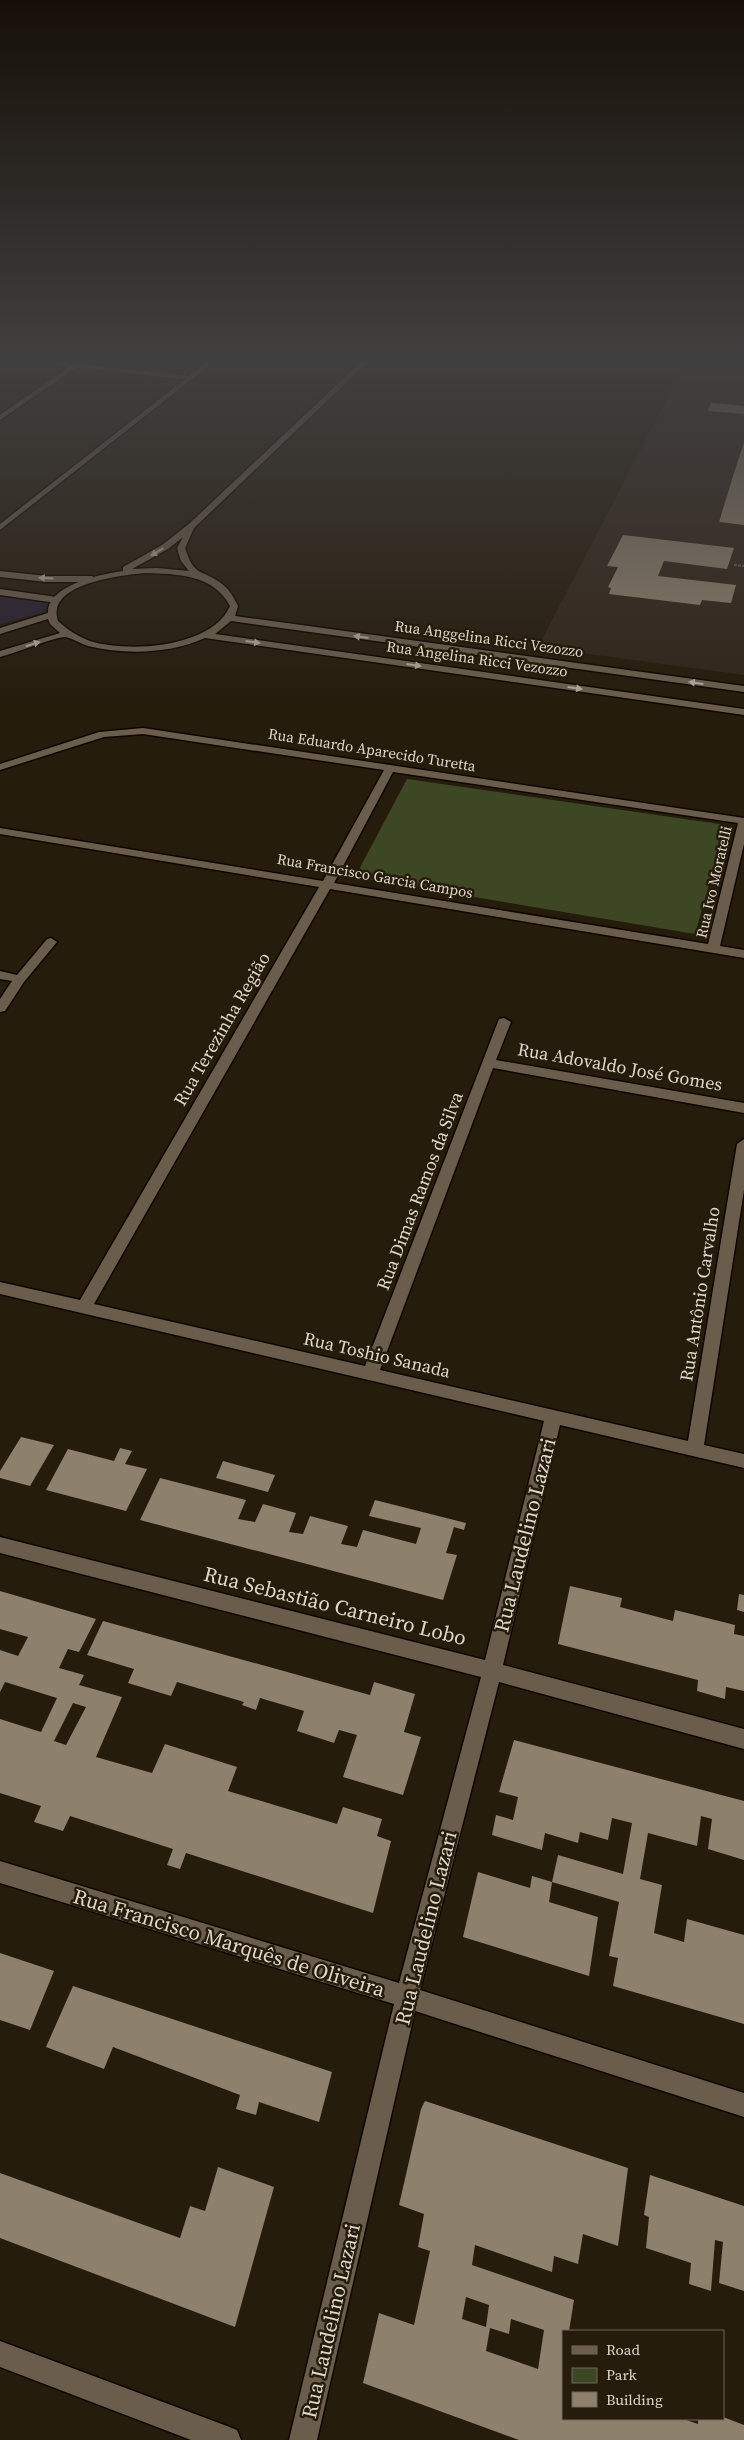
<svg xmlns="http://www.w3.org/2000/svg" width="744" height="2440" font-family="'Source Serif 4',serif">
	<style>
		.industrial { fill: #33261a }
		.education { fill: #2b2130 }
		.green { fill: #3d4724 }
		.building { fill: #8d806d; fill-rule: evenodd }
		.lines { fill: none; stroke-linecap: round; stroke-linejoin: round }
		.minor-casing { stroke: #0f0600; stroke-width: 3 }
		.tertiary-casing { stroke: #0f0600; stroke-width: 3 }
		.secondary-casing { stroke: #0f0600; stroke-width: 3 }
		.path { stroke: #675e50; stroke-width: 2; stroke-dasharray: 3 1; stroke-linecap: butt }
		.minor { fill: #6a5d4b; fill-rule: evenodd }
		.tertiary { fill: #6a5d4b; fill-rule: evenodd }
		.secondary { fill: #6a5d4b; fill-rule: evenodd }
		.oneway { fill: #b0a698 }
		.labels { text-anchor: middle; stroke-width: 5; stroke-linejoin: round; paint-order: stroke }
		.far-street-label { font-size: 15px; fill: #ded7cc; stroke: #261c0c }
		.street-label { font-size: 18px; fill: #ded7cc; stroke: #261c0c }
		.near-street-label { font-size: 21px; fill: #ded7cc; stroke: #261c0c }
	</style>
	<rect width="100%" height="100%" fill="#261c0c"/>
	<!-- industrial -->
	<path class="industrial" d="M687,361H744V675L538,647Z"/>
	<!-- education -->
	<path class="education" d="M0,596L49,602L41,613L0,624Z"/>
	<!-- green -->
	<path class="green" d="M407,779L726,825L695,934L355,877Z"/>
	<!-- building -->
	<path class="building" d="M711,403L744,406V414L708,411Z
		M744,442V525L719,522L734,473Z
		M623,535L734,548L727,569L664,561L658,576L736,585L731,603L702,600L700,605L609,594L611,588L608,587L618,567L607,566Z
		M21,1437L54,1445L30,1486L0,1478V1471Z
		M120,1448L132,1451L125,1464L147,1469L126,1511L46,1490L68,1449L114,1461Z
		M223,1461L275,1475L268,1492L216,1478Z
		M160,1478L246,1500L238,1519L255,1522L263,1504L296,1513L289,1532L303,1534L310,1516L348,1526L341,1544L357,1547L363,1530L416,1544L421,1528L369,1516L375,1500L466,1523L464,1530L454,1527L446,1553L457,1555L443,1600L140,1520Z
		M570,1586L622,1598L620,1607L673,1621L675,1610L735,1625L734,1634L744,1636V1691L726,1687L725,1699L697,1691L698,1680L558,1644Z
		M0,1591L96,1619L79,1652L68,1649L59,1668L84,1675L79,1685L122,1697L96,1757L152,1773L165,1744L237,1767L228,1791L337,1824L343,1807L382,1819L377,1836L391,1841L373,1913L186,1853L180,1869L167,1865L173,1849L70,1816L63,1831L34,1822L41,1806L0,1793V1719L41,1732L57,1698L5,1682L0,1692V1650L18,1656L28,1637L0,1629ZM73,1703L86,1707L66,1745L54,1741Z
		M739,1594L744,1595V1612L737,1610Z
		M103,1621L370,1695L374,1682L415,1694L404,1732L421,1737L403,1795L343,1777L357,1735L339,1730L334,1743L297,1731L304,1711L260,1698L256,1710L242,1705L244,1702L177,1682L171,1696L128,1683L134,1669L87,1655Z
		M514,1740L744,1801V1860L708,1849L712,1819L701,1816L697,1846L648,1833L640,1879L662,1885L654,1933L684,1942L687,1919L744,1935V2024L613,1986L618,1958L609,1956L619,1902L552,1882L558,1855L623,1874L632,1823L612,1818L608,1840L580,1832L578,1843L545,1833L542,1850L492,1835L496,1815L513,1820L518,1797L499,1792Z
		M478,1872L530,1888L532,1876L552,1882L549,1902L598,1917L589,1976L463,1937Z
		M0,1953L54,1971L30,2030L0,2020Z
		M73,1986L332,2072L319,2122L259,2102L256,2115L236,2109L240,2095L113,2047L104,2069L46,2047Z
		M425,2101L628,2168L618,2246L583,2234L578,2264L554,2256L552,2272L475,2245L472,2265L574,2300L569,2331H563V2419H683L698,2424V2419L723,2417L744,2425V2440H519L363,2383L379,2313L414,2325L430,2251L418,2247L424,2214L399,2205L421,2109ZM466,2297L489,2305L486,2327L462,2319ZM511,2319L544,2330L538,2369L486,2351L490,2328L509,2334Z
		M218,2167L274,2187L235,2327L0,2238V2173L180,2238L190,2206L205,2211Z
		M650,2175L744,2206V2291L719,2283L723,2242L715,2240L711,2291L689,2284L691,2263L646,2248L649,2217L644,2215Z"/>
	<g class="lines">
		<!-- minor casing -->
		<g class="minor-casing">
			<path id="minor" d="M26,361L74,364L79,361L81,364L189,376L208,361H215L0,530V524L185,379L76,368L0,420V415L69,367Z
				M143,728L744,818V844L720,946L744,950V958L330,889L94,1304L365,1366L499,1019L504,1018L511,1022L496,1060L744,1103V1113L493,1068L380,1370L688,1441L737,1144L744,1139V1190L704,1445L744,1454V1468L560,1425L503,1665L744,1729V1749L499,1682L420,1990L744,2093V2117L415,2011L317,2440H289L394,2004L0,1883V1861L399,1983L481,1677L0,1553V1537L485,1660L544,1421L0,1294V1282L80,1300L319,887L0,834V828L323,881L384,770L143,734L104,737L0,770V764L99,732ZM393,772L738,823L708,944L334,883Z
				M51,938L57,942L24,982L5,1011L0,1012V999L12,981L0,979V971L17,975L47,939Z
				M0,2341L227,2426L237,2430L241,2440H191L0,2367Z"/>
		</g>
		<!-- tertiary casing -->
		<g class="tertiary-casing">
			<path id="tertiary" d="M0,571L47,576H92L96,579L92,582H47L0,577Z
				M0,589L57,597L61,600L57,603L0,595Z"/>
		</g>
		<!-- secondary casing -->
		<g class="secondary-casing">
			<path id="secondary" d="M362,361H369L194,528L185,548C195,579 202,568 222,584C230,590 234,598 238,606L235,616L744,686V692L231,621L215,634L744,709V715L205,638C169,654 126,655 88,646C81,644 74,639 66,637C57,636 13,654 0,657V651L60,633L50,624L48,619L0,634V628L48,613C47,585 102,574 123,571V567L162,545L190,523ZM183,537L177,548L181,561L189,571L157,568L132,569L168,549ZM145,573C177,574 213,574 230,606C212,648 128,653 90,641C77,636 68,630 58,621C57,618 56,613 57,609C62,582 123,575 145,573Z"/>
		</g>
		<!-- path -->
		<path class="path" d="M734,565L744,566"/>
		<!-- minor -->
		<use href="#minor" class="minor"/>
		<!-- tertiary -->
		<use href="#tertiary" class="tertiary"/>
		<!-- secondary -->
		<use href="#secondary" class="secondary"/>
	</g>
	<!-- one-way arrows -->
	<defs><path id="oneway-solid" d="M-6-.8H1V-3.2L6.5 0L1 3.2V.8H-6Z" transform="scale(1.25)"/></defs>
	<g class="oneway">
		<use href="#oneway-solid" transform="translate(157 552) rotate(149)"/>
		<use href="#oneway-solid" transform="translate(46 578) rotate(-177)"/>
		<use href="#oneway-solid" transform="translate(361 637) rotate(-172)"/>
		<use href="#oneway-solid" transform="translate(253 642) rotate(8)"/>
		<use href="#oneway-solid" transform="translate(33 644) rotate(-17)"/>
		<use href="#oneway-solid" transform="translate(414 665) rotate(8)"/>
		<use href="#oneway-solid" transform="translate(696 683) rotate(-172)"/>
		<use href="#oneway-solid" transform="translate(575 688) rotate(8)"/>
	</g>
	<!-- sky -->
	<linearGradient id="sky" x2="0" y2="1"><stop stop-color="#150f07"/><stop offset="0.51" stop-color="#414040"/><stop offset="1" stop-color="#414040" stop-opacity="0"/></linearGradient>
	<rect width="744" height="703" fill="url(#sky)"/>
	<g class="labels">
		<!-- far-street labels -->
		<g class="far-street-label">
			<text transform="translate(489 639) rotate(8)" y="5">Rua Anggelina Ricci Vezozzo</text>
			<text transform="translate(477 659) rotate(8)" y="5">Rua Angelina Ricci Vezozzo</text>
			<text transform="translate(372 750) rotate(9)" y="5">Rua Eduardo Aparecido Turetta</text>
			<text transform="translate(375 876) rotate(10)" y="5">Rua Francisco Garcia Campos</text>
			<text transform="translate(714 882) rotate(-77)" y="5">Rua Ivo Moratelli</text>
		</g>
		<!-- street labels -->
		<g class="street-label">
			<text transform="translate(222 1029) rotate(-60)" y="6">Rua Terezinha Região</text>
			<text transform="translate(620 1067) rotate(10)" y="6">Rua Adovaldo José Gomes</text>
			<text transform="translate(420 1191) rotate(-69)" y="6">Rua Dimas Ramos da Silva</text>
			<text transform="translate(700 1294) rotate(-81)" y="6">Rua Antônio Carvalho</text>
			<text transform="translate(377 1355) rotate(13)" y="6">Rua Toshio Sanada</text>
		</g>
		<!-- near-street labels -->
		<g class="near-street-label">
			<text transform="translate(525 1535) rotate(-76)" y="7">Rua Laudelino Lazari</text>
			<text transform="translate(335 1606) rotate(14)" y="7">Rua Sebastião Carneiro Lobo</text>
			<text transform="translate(426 1928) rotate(-76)" y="7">Rua Laudelino Lazari</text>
			<text transform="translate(229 1943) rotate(17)" y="7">Rua Francisco Marquês de Oliveira</text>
			<text transform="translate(331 2321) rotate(-77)" y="7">Rua Laudelino Lazari</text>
		</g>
	</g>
	<!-- legend -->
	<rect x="562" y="2330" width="162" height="90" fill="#261c0c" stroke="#706759"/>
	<rect x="572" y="2346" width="25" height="8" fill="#6a5d4b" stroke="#706759"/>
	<text x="606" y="2355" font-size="15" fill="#ded7cc">Road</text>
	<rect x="572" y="2368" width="25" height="15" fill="#3d4724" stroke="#706759"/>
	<text x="606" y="2380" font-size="15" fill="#ded7cc">Park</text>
	<rect x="572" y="2392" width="25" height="15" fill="#8d806d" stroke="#706759"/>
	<text x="606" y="2405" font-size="15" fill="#ded7cc">Building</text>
</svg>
